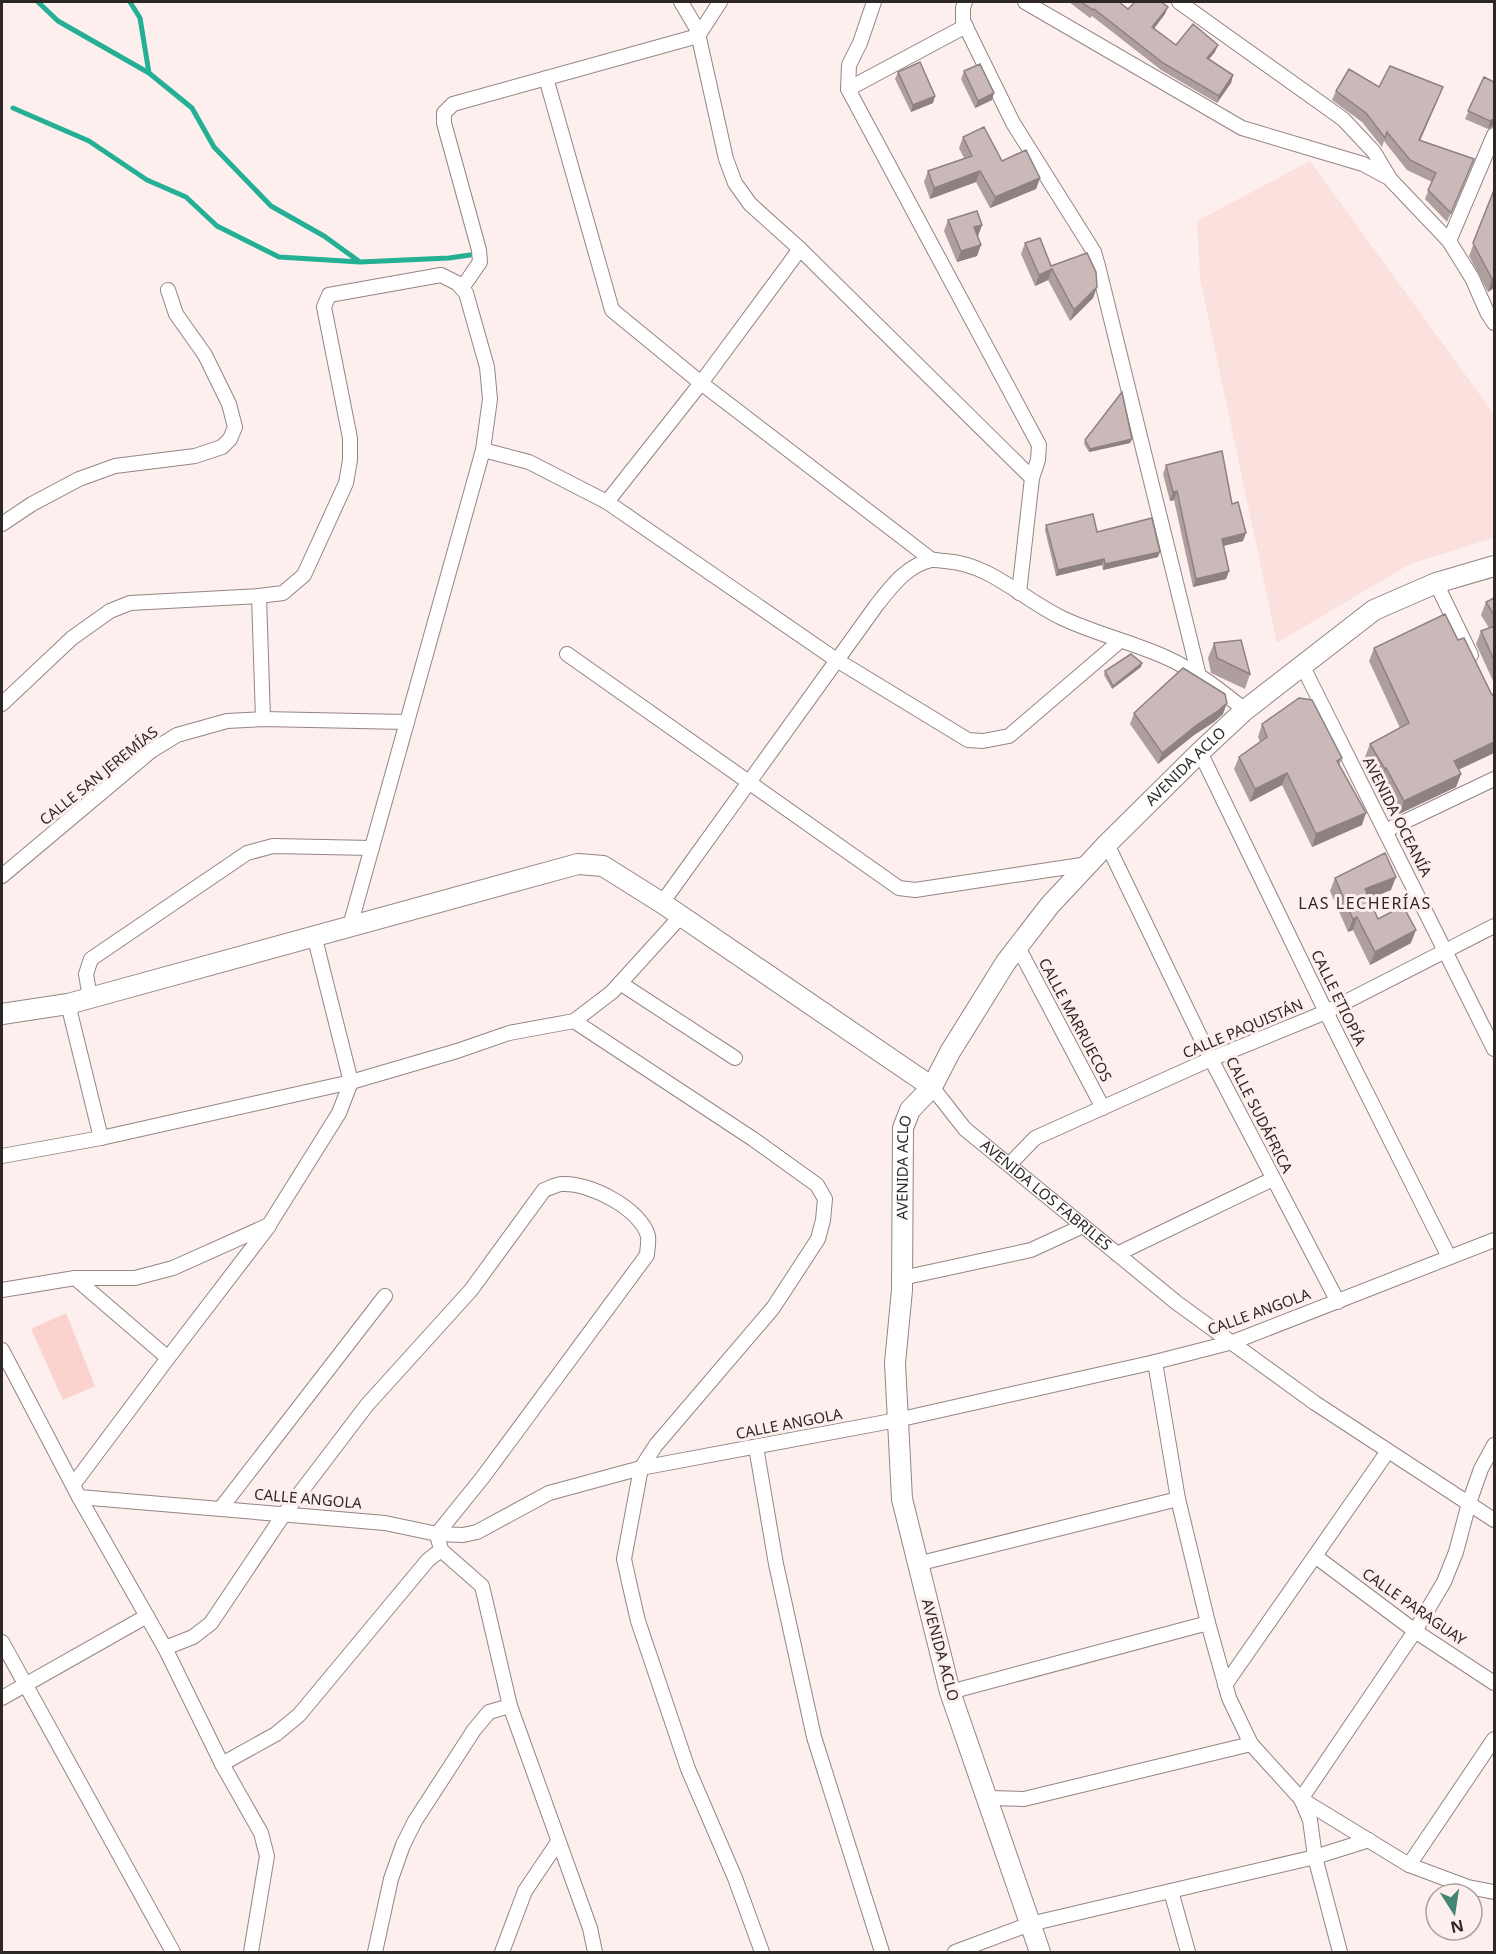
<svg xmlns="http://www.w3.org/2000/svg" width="1496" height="1954" font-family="'Noto Sans',sans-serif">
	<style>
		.built { fill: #fbe1de }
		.green { fill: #fbd2ce }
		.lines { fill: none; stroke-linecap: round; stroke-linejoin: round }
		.stream { stroke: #25b095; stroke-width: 5 }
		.street-casing { stroke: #948583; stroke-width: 16 }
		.secondary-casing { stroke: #948583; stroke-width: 22 }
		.street { stroke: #fff; stroke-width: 14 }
		.secondary { stroke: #fff; stroke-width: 20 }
		.wall { fill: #ae9f9e }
		.shaded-wall { fill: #8d8281 }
		.building { fill: #cab9b8; stroke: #8d8281; stroke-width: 1.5 }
		.labels { text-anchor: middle; stroke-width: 6; stroke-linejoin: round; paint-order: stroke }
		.street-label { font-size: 15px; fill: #2d2726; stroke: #fdefee }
		.neighbourhood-label { font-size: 16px; letter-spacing: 1.5px; fill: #2d2726; stroke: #fdefee }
	</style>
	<rect width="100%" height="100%" fill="#fdefee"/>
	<!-- built -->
	<path class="built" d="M1310,161L1494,414V538L1410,564L1277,643L1200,279L1197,221Z"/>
	<!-- green -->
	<path class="green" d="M66,1313L95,1386L63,1400L31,1329Z"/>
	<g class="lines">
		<!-- stream -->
		<path class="stream" d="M38,2L58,21L149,73L192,108L214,147L271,206L324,236L360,262L449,258L470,255
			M130,2L140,18L149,73
			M13,108L89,141L147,180L186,197L217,226L279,257L360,262"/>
		<!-- street casing -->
		<g class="street-casing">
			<g id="street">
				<path d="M681,2L697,29L726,159L735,183L750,204L800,249L1032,478L1019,593"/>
				<path d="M874,2L860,43L849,65L848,89L1039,445L1038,460L1032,478"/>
				<path d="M965,2L963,8V21L1013,123L1094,252L1098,266L1199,676"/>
				<path d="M1025,2L1242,128L1363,164L1389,178L1449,241L1472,278L1487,312L1494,323"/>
				<path d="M1179,2L1343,119L1374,152L1389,177"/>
				<path d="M546,78L612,310L701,383L932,560"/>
				<path d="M848,89L966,26"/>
				<path d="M1449,241L1494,135"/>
				<path d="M462,288L480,262L479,250L444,123V113L453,104L698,36L720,2"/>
				<path d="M483,450L529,462L607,502L835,659L968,740L983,741L1009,736L1120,641"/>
				<path d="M607,502L701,383L800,249"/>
				<path d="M2,524L32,504L79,479L115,466L195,456L222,447L230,439L235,427L229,404L205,355L176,314L168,290"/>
				<path d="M1436,583L1471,655"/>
				<path d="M259,596L263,719"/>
				<path d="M567,654L899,888L915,890L1088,864"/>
				<path d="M1302,665L1494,1049"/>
				<path d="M2,704L72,638L110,611L130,603L259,596L283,593L304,575L346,483L350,460V438L324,307L329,295L441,275L457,283L466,293L487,367L490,399L483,450L350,926"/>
				<path d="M1200,752L1326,1012L1449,1257"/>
				<path d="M1385,831L1494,779"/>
				<path d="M1107,844L1211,1059L1338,1302"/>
				<path d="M2,876L151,751L177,735L227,721L263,719L407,722"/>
				<path d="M662,903L876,606C891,587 906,566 931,560C935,559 940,561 945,561C991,564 1022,599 1062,618C1096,634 1132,642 1165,657C1195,670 1220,690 1245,710"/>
				<path d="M1018,947L1103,1108"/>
				<path d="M620,983L735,1058"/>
				<path d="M90,998L86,974L91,959L247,853L273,846L372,848"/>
				<path d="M68,1004L101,1138"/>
				<path d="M574,1021L753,1139L817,1185L825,1199L823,1220L818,1239L773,1308L656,1445L641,1468L624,1559L629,1582L638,1621L688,1769L735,1878L762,1952"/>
				<path id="s1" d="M932,1087L965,1129L1177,1303L1315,1403L1494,1520"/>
				<path d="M2,1156L101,1138L351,1082L457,1051L509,1033L574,1021L612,992L681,916"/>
				<path d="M1009,1165L1035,1138L1211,1059L1326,1012L1494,926"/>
				<path d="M1117,1254L1273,1179"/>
				<path d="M75,1278L168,1358L269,1226"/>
				<path d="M902,1278L1031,1250L1083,1226"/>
				<path d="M2,1290L75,1278H135L173,1268L269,1225L339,1113L351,1082L314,935"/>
				<path d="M2,1350L79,1497L165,1648L222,1764L261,1833L267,1856L251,1952"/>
				<path d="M1155,1362L1178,1499L1208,1623L1229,1698L1251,1744L1301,1799L1409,1865L1468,1887L1494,1892"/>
				<path d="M756,1447L776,1564L814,1737L882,1952"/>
				<path d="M73,1485L168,1358"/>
				<path d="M79,1497L385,1523L437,1534L463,1535L477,1532L549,1493L641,1468L897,1420L1155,1362L1233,1342L1494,1240"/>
				<path d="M221,1508L385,1296"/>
				<path d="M1315,1556L1415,1631L1494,1683"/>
				<path d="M917,1564L1178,1499"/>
				<path d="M2,1642L173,1952"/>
				<path d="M165,1648L193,1637L211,1623L284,1514L367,1405L471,1290L544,1190C550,1188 557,1184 562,1184C589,1182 641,1209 648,1236C649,1242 647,1250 647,1255L483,1477L437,1534L441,1550L482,1586L510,1706L489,1712L474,1730L415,1821L403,1845L391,1879L375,1952"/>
				<path d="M1225,1685L1388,1451"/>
				<path d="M950,1692L1208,1623"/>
				<path d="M2,1698L147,1616"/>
				<path d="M510,1706L590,1928L595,1952"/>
				<path d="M222,1764L276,1734L299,1715L428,1560L441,1550"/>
				<path d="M988,1798L1024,1799L1251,1744"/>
				<path d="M1301,1799L1415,1631L1444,1582L1456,1552L1469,1503L1481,1469L1494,1445"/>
				<path d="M1301,1799L1310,1820L1315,1857L1340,1952"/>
				<path d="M1409,1865L1494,1739"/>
				<path d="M1171,1891L1188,1952"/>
				<path d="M502,1952L525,1891L558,1842"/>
				<path d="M955,1952L1030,1924L1315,1857L1369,1840"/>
			</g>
		</g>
		<!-- secondary casing -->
		<g class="secondary-casing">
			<g id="secondary">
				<path d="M2,1014L68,1004L578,864L603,866L662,903L932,1087"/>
				<path id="s2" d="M1040,1952L950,1692L902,1499L895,1363L902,1290L903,1128L910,1110L932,1087L950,1052L1006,962L1050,905L1107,844L1200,752L1245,710L1374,610L1436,583L1494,566"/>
			</g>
		</g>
		<!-- street -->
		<use href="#street" class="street"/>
		<!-- secondary -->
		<use href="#secondary" class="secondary"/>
	</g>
	<!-- wall -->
	<path class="wall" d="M1069,2H1119L1128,9L1165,14L1154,29L1176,45L1215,52L1209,59L1233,75L1231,83L1217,103L1161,70L1092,16L1090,18Z
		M964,71L992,100L975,108L961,79Z
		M898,72L935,96L933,103L911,112L895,79Z
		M1484,77L1493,126L1488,129L1465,119Z
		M1379,87H1443L1420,140L1474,159L1447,222L1425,199L1432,182L1407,170L1384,141L1382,147L1362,122L1332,100L1336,91Z
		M963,137L1002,161L1040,178L1036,189L990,208L976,182L930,199L924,182L928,171L964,158L959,148Z
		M1494,190V288L1488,292L1469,256Z
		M948,220L982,225L978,236L977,256L957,262L944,231Z
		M1025,243L1051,266L1097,287L1093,298L1070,321L1048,280L1035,286L1021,254Z
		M1132,439L1130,443L1089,452L1084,444L1085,440Z
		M1166,465L1232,504L1243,541L1223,546L1229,571L1226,579L1193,587L1174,500L1170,501L1163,474Z
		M1046,525L1097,532L1158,557L1103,570L1102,565L1056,576L1045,530Z
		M1494,598V683L1476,644L1481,631L1489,628L1481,615L1486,602Z
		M1458,640L1491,693L1494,697V753L1458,770L1461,774L1456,787L1399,814L1382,781L1380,782L1365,757L1370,744L1400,728L1369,661L1374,648Z
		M1214,643L1250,674L1245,689L1211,673L1208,658Z
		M1142,663L1141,667L1112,689L1104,675L1105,671Z
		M1134,713L1223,714L1214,722L1194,735L1158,764L1130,724Z
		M1262,724L1342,758L1339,765L1362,825L1312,847L1282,785L1250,802L1234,769L1239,757L1260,742L1258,737Z
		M1335,878L1391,890L1369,899L1378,919L1411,943L1370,965L1353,930L1348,932L1330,891Z"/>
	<!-- shaded-wall -->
	<path class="shaded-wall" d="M1168,7L1165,14L1149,34L1152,27Z
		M1218,45L1215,52L1204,65L1207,58Z
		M1233,75L1231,83L1217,103L1219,96Z
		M1443,87L1439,97L1416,150L1419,140Z
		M994,93L992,100L975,108L978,101Z
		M935,96L933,103L911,112L913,105Z
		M1494,119L1493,126L1488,129L1490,121Z
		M980,171L976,182L930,199L934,188Z
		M1040,178L1036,189L990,208L995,197Z
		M982,225L978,236L970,238L974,227Z
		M981,245L977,256L957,262L961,251Z
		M1052,269L1048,280L1035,286L1039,275Z
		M1494,278V288L1488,292L1492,279Z
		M1097,287L1093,298L1070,321L1074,310Z
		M1132,439L1130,443L1089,452L1090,449Z
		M1177,491L1174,500L1170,501L1173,492Z
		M1246,533L1243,541L1219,547L1222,539Z
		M1160,552L1158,557L1103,570L1105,564Z
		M1104,559L1102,565L1056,576L1058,570Z
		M1229,571L1226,579L1193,587L1196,579Z
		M1142,663L1141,667L1112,689L1113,686Z
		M1227,703L1223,714L1214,722L1194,735L1158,764L1162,753L1198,724Z
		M1494,742V753L1449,774L1454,761Z
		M1386,768L1382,781L1380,782L1385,769Z
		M1287,773L1282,785L1250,802L1255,789Z
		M1461,774L1456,787L1399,814L1404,801Z
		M1366,813L1362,825L1312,847L1316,834Z
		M1396,877L1391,890L1360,902L1365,889Z
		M1357,917L1353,930L1348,932L1353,919Z
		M1416,930L1411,943L1370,965L1375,952Z"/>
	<!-- building -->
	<path class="building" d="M1081,2H1119L1128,9L1135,2H1161L1168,7L1152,27L1176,45L1193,24L1218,45L1207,58L1233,75L1219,96L1163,63L1094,9L1093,10Z
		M920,62L935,96L913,105L898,72Z
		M980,64L994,93L978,101L964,71Z
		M1390,66L1443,87L1419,140L1474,159L1451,213L1428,190L1436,173L1410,160L1387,132L1385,138L1366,113L1336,91L1349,69L1379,87Z
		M1484,77L1494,82V119L1490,121L1468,111Z
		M984,127L1002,161L1026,150L1040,178L995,197L980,171L934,188L928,171L972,156L963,137Z
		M1494,190V278L1492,279L1473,243Z
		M977,211L982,225L974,227L981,245L961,251L948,220Z
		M1040,238L1051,266L1087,253L1096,272L1097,287L1074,310L1052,269L1039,275L1025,243Z
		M1122,392L1132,439L1090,449L1085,440Z
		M1222,451L1232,504L1238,502L1246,533L1222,539L1229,571L1196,579L1177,491L1173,492L1166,465Z
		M1093,514L1097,532L1152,518L1160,552L1105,564L1104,559L1058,570L1046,525Z
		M1494,598V615L1486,602Z
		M1445,614L1458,640L1464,638L1491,693L1494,697V742L1454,761L1461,774L1404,801L1386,768L1385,769L1370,744L1409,723L1374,648Z
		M1494,626V660L1481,631Z
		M1241,640L1250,674L1217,658L1214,643Z
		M1131,654L1142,663L1113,686L1105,671Z
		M1183,668L1225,694L1227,703L1218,711L1198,724L1162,753L1134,713Z
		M1299,698L1312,700L1342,758L1337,761L1366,813L1316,834L1287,773L1255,789L1239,757L1267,737L1262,724Z
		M1385,853L1396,877L1365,889L1378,919L1403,906L1416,930L1375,952L1357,917L1353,919L1335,878Z"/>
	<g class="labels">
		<!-- street labels -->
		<g class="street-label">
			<text dy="5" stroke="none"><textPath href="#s2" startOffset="1308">AVENIDA ACLO</textPath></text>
			<text transform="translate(99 776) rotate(-39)" y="5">CALLE SAN JEREMÍAS</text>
			<text transform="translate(1397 817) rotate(63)" y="5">AVENIDA OCEANÍA</text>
			<text transform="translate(1338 998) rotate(64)" y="5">CALLE ETIOPÍA</text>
			<text transform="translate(1075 1020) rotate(62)" y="5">CALLE MARRUECOS</text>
			<text transform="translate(1243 1029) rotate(-23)" y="5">CALLE PAQUISTÁN</text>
			<text transform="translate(1259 1115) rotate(63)" y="5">CALLE SUDÁFRICA</text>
			<text dy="5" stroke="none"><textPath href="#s2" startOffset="806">AVENIDA ACLO</textPath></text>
			<text dy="5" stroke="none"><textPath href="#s1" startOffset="158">AVENIDA LOS FABRILES</textPath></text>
			<text transform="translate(1259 1312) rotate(-20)" y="5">CALLE ANGOLA</text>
			<text transform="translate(789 1424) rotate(-11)" y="5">CALLE ANGOLA</text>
			<text transform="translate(308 1499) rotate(5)" y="5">CALLE ANGOLA</text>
			<text transform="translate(1414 1607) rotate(35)" y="5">CALLE PARAGUAY</text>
			<text transform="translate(940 1650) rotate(75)" y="5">AVENIDA ACLO</text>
		</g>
		<!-- neighbourhood labels -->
		<g class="neighbourhood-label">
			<text x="1365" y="909">LAS LECHERÍAS</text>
		</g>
	</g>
	<!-- border -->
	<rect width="1496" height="1954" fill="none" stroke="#2d2726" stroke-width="6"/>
	<!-- north arrow -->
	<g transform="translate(1454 1912) rotate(168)"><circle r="28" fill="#fdefee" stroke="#aa9f9e" stroke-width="1.5"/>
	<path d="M0-4.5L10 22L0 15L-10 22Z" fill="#448574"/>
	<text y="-9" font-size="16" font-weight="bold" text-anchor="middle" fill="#2d2726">N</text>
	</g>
</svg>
